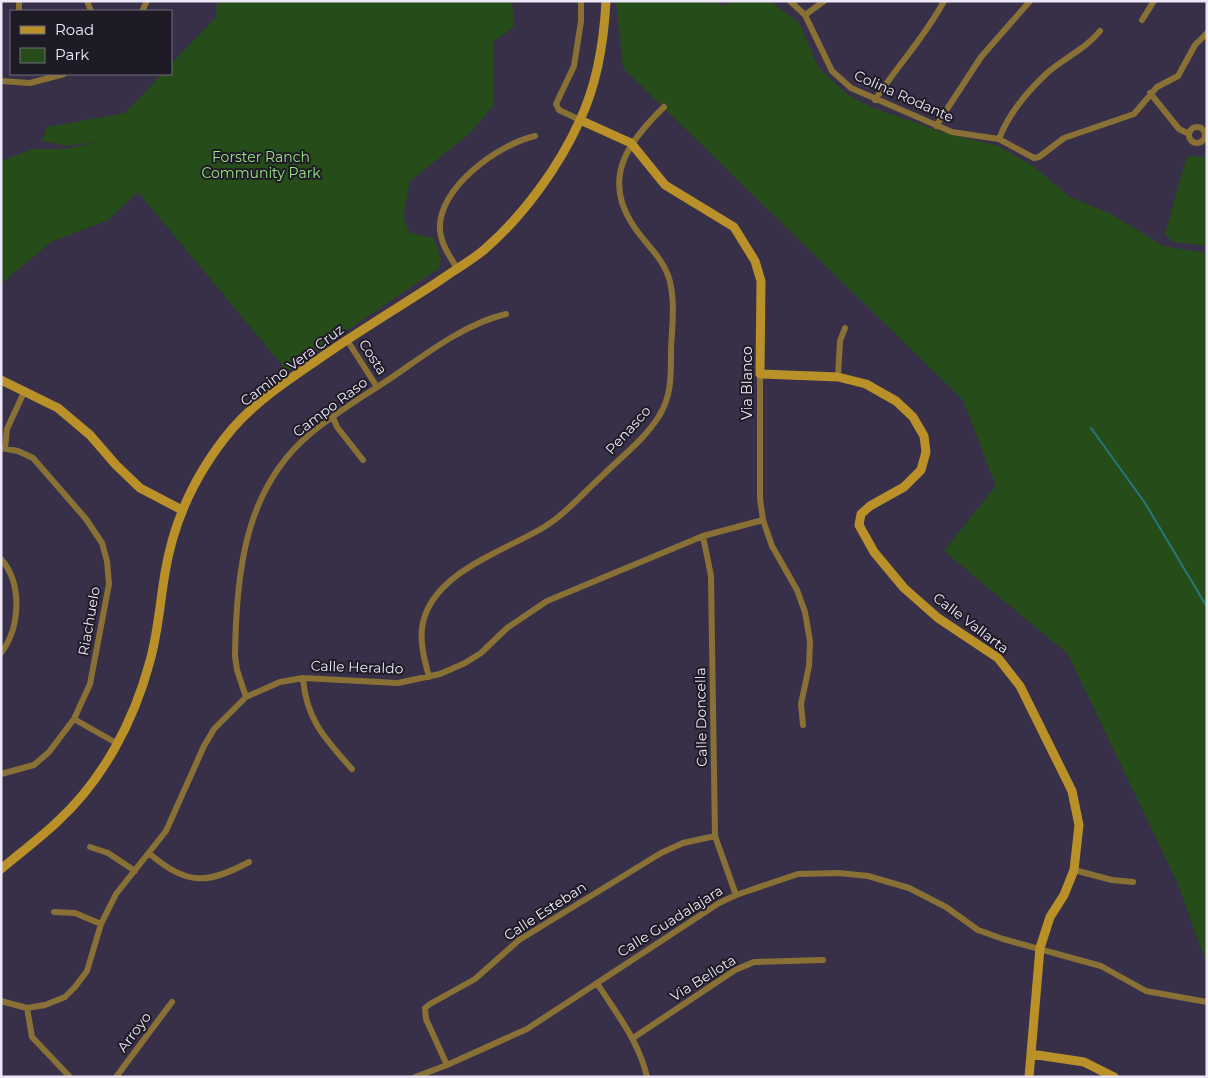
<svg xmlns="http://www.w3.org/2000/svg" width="1208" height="1078" font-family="Montserrat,sans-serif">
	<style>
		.green { fill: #264c19 }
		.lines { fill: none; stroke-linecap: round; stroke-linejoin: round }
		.stream { stroke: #29767d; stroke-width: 2 }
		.street { stroke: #897136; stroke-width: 6 }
		.secondary { stroke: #b99128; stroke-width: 9 }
		.labels { text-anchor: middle; stroke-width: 4; stroke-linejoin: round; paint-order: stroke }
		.street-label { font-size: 14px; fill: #ede8f8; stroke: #1e1b26 }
		.park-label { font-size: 14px; fill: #97e580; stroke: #1e1b26 }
	</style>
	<rect width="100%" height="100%" fill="#383049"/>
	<!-- green -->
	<path class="green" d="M217,1H512L514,27L493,42V106L469,134L410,181L403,216L409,232L425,237H433L441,258L439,268L287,371L138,192L108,220L51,242L1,284V161L32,149H65L101,141L67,146L42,141L47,127L125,113L162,74H171V64L216,17Z
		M616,1H713L723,6L733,1H770L800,24L818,67L848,95L873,108L942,132L998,146L1033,166L1070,197L1111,214L1163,246L1207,253V965L1178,884L1068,654L944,551L996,486L963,400L623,68Z
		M1207,155V246L1173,242L1165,234L1187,156L1204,157Z"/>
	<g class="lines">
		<!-- stream -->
		<path class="stream" d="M1091,428L1145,503L1207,607"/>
		<!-- street -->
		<path class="street" d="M19,1V11
			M87,1L91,11
			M790,1L805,15L832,71L851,88L952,132L999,139L1034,158L1039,157L1064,138L1134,114L1157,87L1178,76L1195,45L1207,33
			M142,11L147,1
			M805,15L824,1
			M1142,20L1154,1
			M1,81L30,83L64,74
			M1150,93L1179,129L1189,134
			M875,100C897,66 925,37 944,1
			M580,120L559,110L556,104L574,66L581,21V1
			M936,126L981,57L1030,1
			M1189 135a8 8 0 1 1 16 0a8 8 0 1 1-16 0Z
			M999,139C1008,115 1028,91 1046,74C1063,58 1085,50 1100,31
			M457,268C450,257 441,244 440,230C437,188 499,144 535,136
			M347,340L377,387
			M760,374V499L763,520L772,546L797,590L805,612L810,641L809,666L801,704L803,725
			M838,377L840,341L845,328
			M333,417L337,427L363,460
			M1,448L18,451L33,458L86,519L102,543L107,561L109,584L90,684L74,719L49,752L34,765L1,774
			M5,448L7,429L25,390
			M703,536L711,576L715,836L736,895
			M1,559C23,584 20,628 1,653
			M429,677C425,661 420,645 422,628C429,575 499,553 539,530C563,517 582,494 602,476C621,457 645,439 659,416C672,396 671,373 671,350C672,326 676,298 668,275C660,254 642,241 631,222C602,175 631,139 664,107
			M303,678C306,719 325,739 352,769
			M246,697L237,670L235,656C236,575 244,489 310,434C335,413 364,396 391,378C426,354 464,324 506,314
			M74,719L118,744
			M90,847L108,853L135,871
			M150,854C187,886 208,884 249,862
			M1074,870L1112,880L1133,882
			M54,912L75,913L101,924
			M597,983C616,1013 639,1041 647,1077
			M1,1001L27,1008L45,1005L65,997L75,987L87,971L101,924L116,894L166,831L204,746L214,729L246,697L280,682L303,678L398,683L440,674L465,663L481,653L507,628L547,601L703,536L763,520
			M27,1008L32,1037L70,1077
			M633,1038L735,970L754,962L823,960
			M447,1065L426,1019L425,1008L430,1004L475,979L519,940L661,853L683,843L715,836
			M116,1077L172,1002
			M415,1077L447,1065L527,1029L719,903L736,895L798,874L839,873L868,876L909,888L946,907L978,930L1003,939L1101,966L1146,991L1207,1002"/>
		<!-- secondary -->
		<path class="secondary" d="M580,120L631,143L665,185L734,227L755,261L761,281L760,374L838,377L866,384L896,401L913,417L924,436L926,452L921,470L904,487L870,506L861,514L859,525L874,552L904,588L938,618L998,658L1020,686L1072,791L1079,825L1074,870L1064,895L1050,917L1040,948L1029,1077
			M1,380L58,408L90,435L116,465L140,488L182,510
			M1,869C20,853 39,839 57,822C103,780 134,721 150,661C158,633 160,602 165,573C174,518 196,472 232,429C260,397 297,374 332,350C367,326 404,304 439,281C454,270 471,261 485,249C523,216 559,167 580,120C597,84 604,40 606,1
			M1031,1054L1084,1062L1114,1077"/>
	</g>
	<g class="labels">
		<!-- street labels -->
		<g class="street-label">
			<text transform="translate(904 96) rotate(24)" y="5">Colina Rodante</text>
			<text transform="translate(373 357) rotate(57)" y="5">Costa</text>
			<text transform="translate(292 365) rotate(-37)" y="5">Camino Vera Cruz</text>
			<text transform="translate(747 383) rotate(-90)" y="5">Via Blanco</text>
			<text transform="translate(330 407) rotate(-37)" y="5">Campo Raso</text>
			<text transform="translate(628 430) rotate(-48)" y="5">Penasco</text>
			<text transform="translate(89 621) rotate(-80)" y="5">Riachuelo</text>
			<text transform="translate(971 623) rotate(37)" y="5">Calle Vallarta</text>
			<text transform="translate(357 667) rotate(2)" y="5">Calle Heraldo</text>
			<text transform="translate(701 717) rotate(-91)" y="5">Calle Doncella</text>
			<text transform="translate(545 911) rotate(-33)" y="5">Calle Esteban</text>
			<text transform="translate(670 921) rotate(-32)" y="5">Calle Guadalajara</text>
			<text transform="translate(703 978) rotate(-32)" y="5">Via Bellota</text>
			<text transform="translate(134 1032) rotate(-53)" y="5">Arroyo</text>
		</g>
		<!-- park labels -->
		<g class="park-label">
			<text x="261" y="162">Forster Ranch<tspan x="261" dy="16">Community Park</tspan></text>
		</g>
	</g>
	<!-- border -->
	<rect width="1208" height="1078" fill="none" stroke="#ede8f8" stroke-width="5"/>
	<!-- legend -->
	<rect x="10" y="10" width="162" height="65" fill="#1e1b26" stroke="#716d7a"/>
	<rect x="20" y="26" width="25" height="8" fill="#b99128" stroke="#716d7a"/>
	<text x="55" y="35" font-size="15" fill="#ede8f8">Road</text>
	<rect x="20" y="48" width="25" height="15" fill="#264c19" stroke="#716d7a"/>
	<text x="55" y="60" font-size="15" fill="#ede8f8">Park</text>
</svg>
